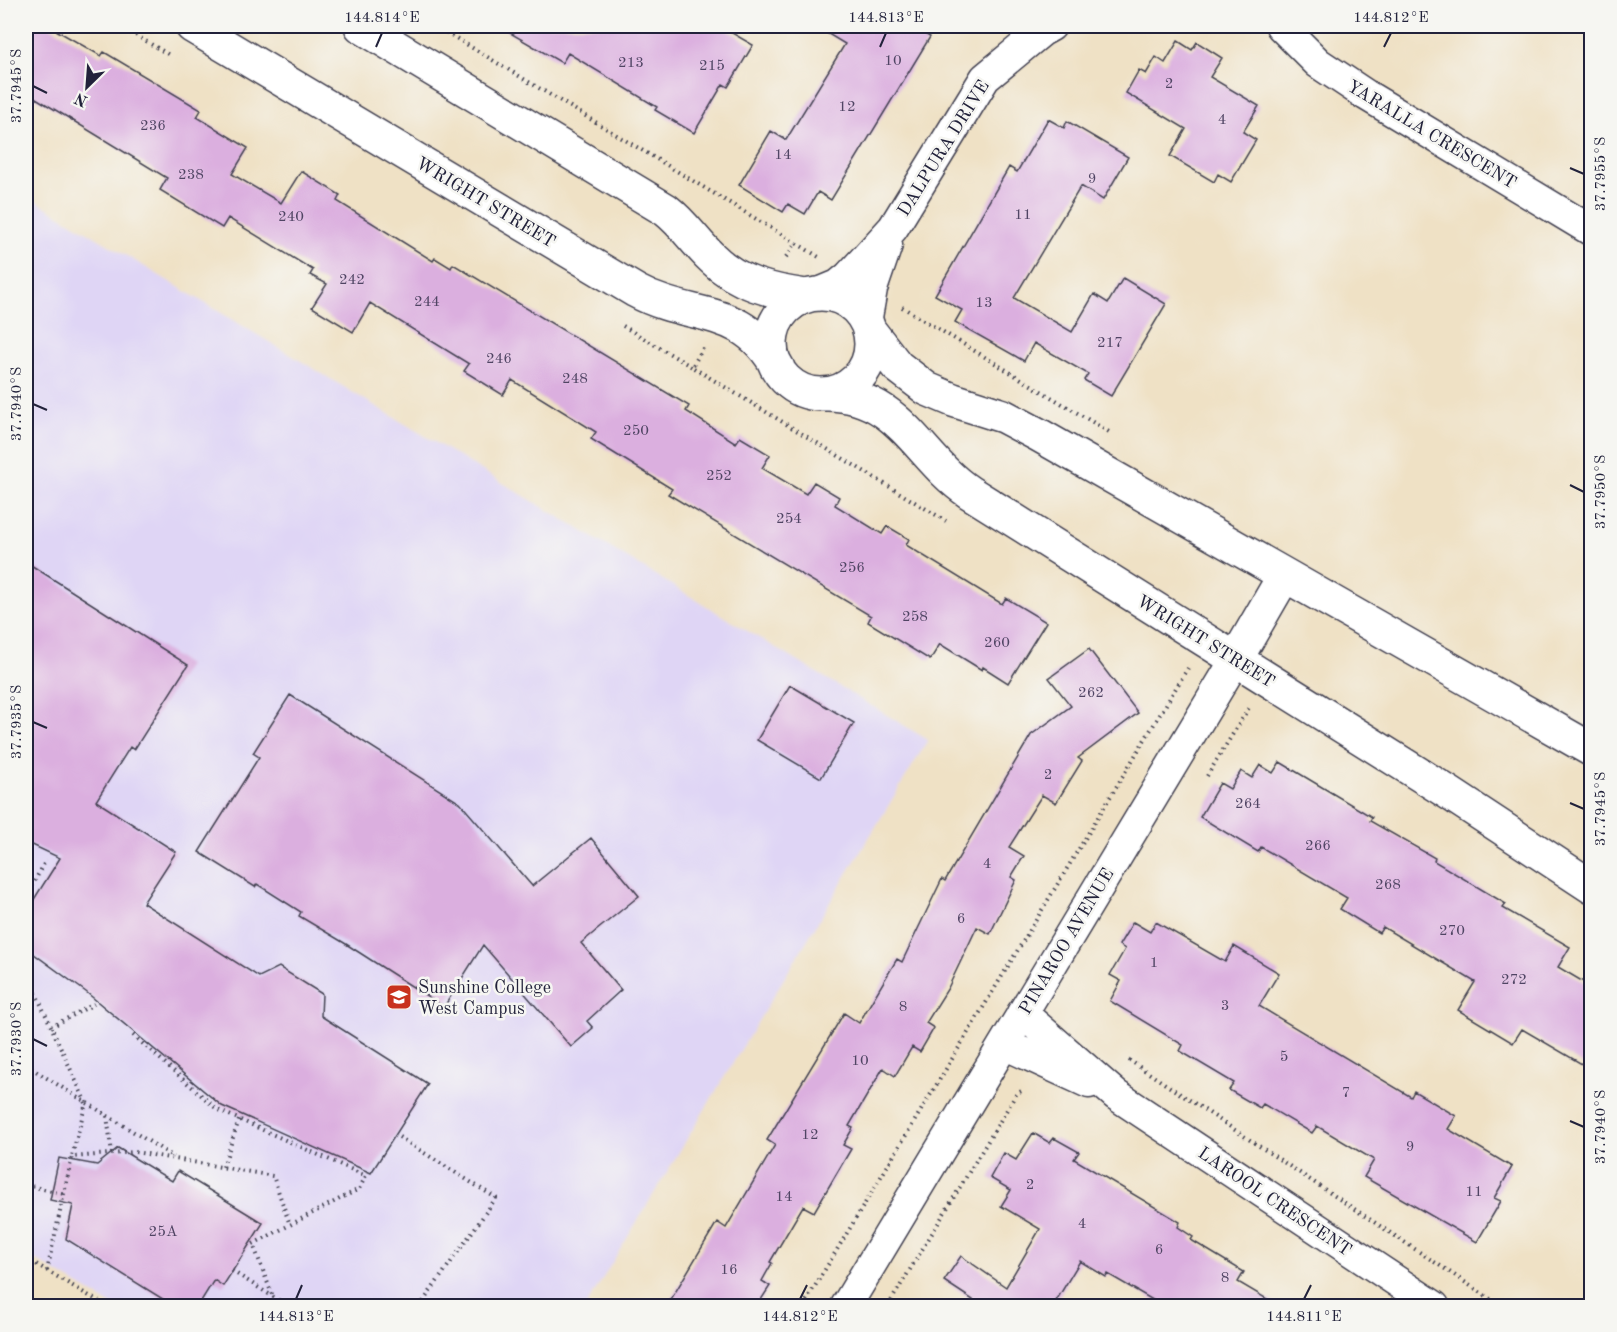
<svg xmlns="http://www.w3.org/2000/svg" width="1617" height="1332" font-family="'Old Standard TT',serif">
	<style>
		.built { fill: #dfd5f5 }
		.building { fill: #dbafdf }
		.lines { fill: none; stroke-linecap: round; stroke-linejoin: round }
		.minor-casing { stroke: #413f50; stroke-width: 33 }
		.tertiary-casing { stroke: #413f50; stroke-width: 36 }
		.path { stroke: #413f50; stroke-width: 4; stroke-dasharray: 1.5 4.5; stroke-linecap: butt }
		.minor { stroke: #fff; stroke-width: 30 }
		.tertiary { stroke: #fff; stroke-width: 33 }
		.ticks { fill: none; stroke: #22223b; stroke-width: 2 }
		.labels { text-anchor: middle; stroke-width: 5; stroke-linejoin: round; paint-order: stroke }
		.number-label { font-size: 15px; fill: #504564 }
		.street-label { font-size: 18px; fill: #22223b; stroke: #f6f6f2 }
		.poi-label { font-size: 18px; fill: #22223b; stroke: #f6f6f2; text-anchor: start }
		.neatline { fill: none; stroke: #22223b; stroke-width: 2 }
		.ticks-label { font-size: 15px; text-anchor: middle; fill: #22223b }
	</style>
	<rect width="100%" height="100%" fill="#f6f6f2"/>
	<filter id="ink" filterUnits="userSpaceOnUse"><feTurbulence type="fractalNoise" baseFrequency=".0167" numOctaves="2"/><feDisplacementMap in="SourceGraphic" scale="12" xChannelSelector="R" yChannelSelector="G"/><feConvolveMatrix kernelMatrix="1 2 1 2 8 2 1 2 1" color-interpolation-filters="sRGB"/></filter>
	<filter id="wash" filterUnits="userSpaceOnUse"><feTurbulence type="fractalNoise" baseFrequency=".008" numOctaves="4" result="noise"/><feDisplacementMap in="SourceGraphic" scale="24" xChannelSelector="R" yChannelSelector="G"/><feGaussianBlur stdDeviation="1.35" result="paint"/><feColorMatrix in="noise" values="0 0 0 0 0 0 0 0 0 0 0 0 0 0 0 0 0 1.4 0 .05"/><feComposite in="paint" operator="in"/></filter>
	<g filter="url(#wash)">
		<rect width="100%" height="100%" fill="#efe1c5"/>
		<!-- built -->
		<path class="built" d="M26,195L928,740L586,1306H113L26,1254Z"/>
		<g id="blocks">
			<!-- building -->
			<path class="building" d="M26,26H49L101,56L104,52L201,110L197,117L248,148L232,174L281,203L301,171L340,195L337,201L433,261L435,258L451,268L453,264L689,406L686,411L736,443L740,437L770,455L762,468L806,494L814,482L839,497L835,505L882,534L887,526L909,539L906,545L1002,604L1006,598L1046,622L1008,683L983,667L982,670L940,644L930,660L868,622L871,616L668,494L672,489L591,439L596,432L512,380L503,395L464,371L469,364L370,303L353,332L312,307L327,284L310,275L313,270L228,218L222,228L160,190L167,178L26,92Z
				M498,26H720L753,45L728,87L723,84L694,133L655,110L657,107L568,53L562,63Z
				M815,26H911L930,37L831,200L818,192L805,214L788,204L783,212L739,185L771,131L786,140L845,44Z
				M1178,41L1192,50L1197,42L1222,58L1210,77L1259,106L1243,132L1256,140L1231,182L1218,174L1214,182L1170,156L1186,129L1126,93L1139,70L1146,74L1156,57L1165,63Z
				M1048,119L1064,128L1067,121L1128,157L1103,200L1081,186L1014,298L1072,332L1094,294L1108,303L1123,278L1166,304L1111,396L1084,380L1088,374L1034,343L1024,361L955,322L962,310L935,295L1009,167L1017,172Z
				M26,562L188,665L134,750L130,747L96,801L176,852L143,903L259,977L279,967L322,994L321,1016L428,1084L371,1173L222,1106L86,992L26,948V912L60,858L26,842Z
				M1089,649L1138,713L1078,758L1082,761L1056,803L1042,795L1009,847L1024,856L1011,877L1016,880L990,934L977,927L948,988L926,1023L934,1028L920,1052L912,1047L895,1076L883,1068L849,1126L853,1128L843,1145L851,1149L814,1212L803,1206L770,1262L772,1263L762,1281L770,1286L757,1306H667L717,1222L726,1228L775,1145L767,1140L844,1013L859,1023L897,959L902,962L942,879L945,881L1031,735L1071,706L1049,678Z
				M790,685L854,723L821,778L757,740Z
				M290,695L460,803L532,886L591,838L639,896L581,943L621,990L587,1021L593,1028L571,1047L483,945L444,1007L346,944L299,916L301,912L257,884L255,887L199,852L259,757L253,753Z
				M1280,762L1372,817L1370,821L1435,858L1434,861L1506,904L1503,908L1570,947L1558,967L1592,987V1070L1522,1029L1513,1043L1458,1010L1475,982L1383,927L1379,933L1340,909L1347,898L1261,847L1258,852L1200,817L1220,783L1230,789L1241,771L1252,778L1260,765L1273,773Z
				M1133,922L1150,932L1156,922L1225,962L1234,946L1279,973L1259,1006L1411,1097L1414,1091L1456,1116L1448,1129L1512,1167L1494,1198L1501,1201L1477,1242L1364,1177L1374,1160L1317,1126L1312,1133L1263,1104L1260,1108L1229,1090L1234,1083L1180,1051L1183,1045L1110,1001L1121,981L1110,975L1125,949L1119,945Z
				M1033,1133L1050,1143L1054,1138L1079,1152L1074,1159L1180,1222L1178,1227L1193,1237L1191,1240L1244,1272L1238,1282L1279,1306H1163L1108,1274L1106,1277L1080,1261L1053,1306H982L944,1281L961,1256L1006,1287L1040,1229L1001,1206L1011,1190L990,1178L1004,1153L1016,1160Z
				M118,1148L172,1181L178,1171L263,1223L223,1286L214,1280L198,1306H174L66,1239L73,1205L50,1200L59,1158L97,1165Z"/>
		</g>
	</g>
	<g filter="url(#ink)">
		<use href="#blocks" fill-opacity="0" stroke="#413f50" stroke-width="1.5"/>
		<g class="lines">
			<!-- minor casing -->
			<g class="minor-casing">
				<path id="minor" d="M1281,26L1318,63L1366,95L1592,231
					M814,295L838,285L849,276L893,228L985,78L1042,31L1051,26
					M866,323L872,289L887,245
					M1022,1013L1116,1095L1434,1306
					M1004,1044L1089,1083
					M846,1306L1236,659"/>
			</g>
			<!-- tertiary casing -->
			<g class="tertiary-casing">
				<path id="tertiary" d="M192,26L636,291C691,321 743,303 778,368
					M361,26L666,210C684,224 695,242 712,258C738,284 771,291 806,296
					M771 344a50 50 0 1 1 100 0a50 50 0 1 1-100 0Z
					M869,330L897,366L927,389L953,400L1003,416L1039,435L1592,750
					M827,394C900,394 918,458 969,492L1449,793L1592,887
					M1236,659L1284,576"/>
			</g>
			<!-- path -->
			<path class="path" d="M120,26L171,56
				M436,26L796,243
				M786,257L796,243L819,257
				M902,307L1109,432
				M623,326L692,367
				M703,348L692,367L946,521
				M1207,776L1250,706
				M26,897L46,860
				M26,959L34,965L26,982
				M28,976L86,1103L72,1156
				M51,1027L94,1004
				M133,1035L218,1110L366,1176L359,1189L253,1244L273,1297
				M1129,1060L1501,1306
				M26,1065L174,1157
				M107,1116L112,1153
				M399,1137L496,1198L420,1306
				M223,1167L239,1120
				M26,1185L64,1194
				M26,1258L106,1306
				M47,1271L72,1157L135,1152L273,1176L290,1225
				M232,1271L288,1306
				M803,1306L1188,668
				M888,1306L1017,1093L1024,1090"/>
			<!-- minor -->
			<use href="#minor" class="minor"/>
			<!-- tertiary -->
			<use href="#tertiary" class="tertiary"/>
		</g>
	</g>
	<!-- ticks -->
	<path class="ticks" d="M376,47L382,33M880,47L886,33M1384,47L1391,33M33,86L47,93M1570,168L1584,174M33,404L47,410M1570,485L1584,492M33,722L47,728M1570,803L1584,809M33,1039L47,1046M1570,1121L1584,1127M296,1299L302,1285M800,1299L807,1285M1304,1299L1311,1285"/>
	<!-- icons -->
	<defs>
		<g id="school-square" transform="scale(1.35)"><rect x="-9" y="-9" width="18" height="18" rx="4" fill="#c8321e" stroke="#f6f6f2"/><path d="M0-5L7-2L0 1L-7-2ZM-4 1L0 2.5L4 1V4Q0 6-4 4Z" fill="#fff"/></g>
	</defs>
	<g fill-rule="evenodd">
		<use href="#school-square" x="399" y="997"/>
	</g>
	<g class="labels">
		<!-- number labels -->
		<g class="number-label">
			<text x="893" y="65">10</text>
			<text x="631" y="67">213</text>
			<text x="712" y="70">215</text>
			<text x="1169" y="88">2</text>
			<text x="847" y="111">12</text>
			<text x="1222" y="124">4</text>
			<text x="153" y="130">236</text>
			<text x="783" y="159">14</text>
			<text x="191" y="179">238</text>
			<text x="1092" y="183">9</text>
			<text x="1023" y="219">11</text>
			<text x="291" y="221">240</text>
			<text x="352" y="284">242</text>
			<text x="427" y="306">244</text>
			<text x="984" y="307">13</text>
			<text x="1110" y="347">217</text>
			<text x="499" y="363">246</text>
			<text x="575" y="383">248</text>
			<text x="636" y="435">250</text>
			<text x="719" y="480">252</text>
			<text x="789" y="523">254</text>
			<text x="852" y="572">256</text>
			<text x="915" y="621">258</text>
			<text x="997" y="647">260</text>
			<text x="1091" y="697">262</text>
			<text x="1048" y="779">2</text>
			<text x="1248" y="808">264</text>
			<text x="1318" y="850">266</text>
			<text x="987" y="868">4</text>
			<text x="1388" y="889">268</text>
			<text x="961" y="923">6</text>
			<text x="1452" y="935">270</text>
			<text x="1154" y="967">1</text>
			<text x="1514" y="984">272</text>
			<text x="1225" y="1010">3</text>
			<text x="903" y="1011">8</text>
			<text x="1284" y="1061">5</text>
			<text x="860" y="1065">10</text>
			<text x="1346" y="1097">7</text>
			<text x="810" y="1139">12</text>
			<text x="1410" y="1151">9</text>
			<text x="1030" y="1189">2</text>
			<text x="1474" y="1196">11</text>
			<text x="784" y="1201">14</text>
			<text x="1082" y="1228">4</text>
			<text x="163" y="1236">25A</text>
			<text x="1159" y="1254">6</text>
			<text x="729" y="1274">16</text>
			<text x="1225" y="1282">8</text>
		</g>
		<!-- street labels -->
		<g class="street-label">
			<text transform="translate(1432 134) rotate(31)" y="6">YARALLA CRESCENT</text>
			<text transform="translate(943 148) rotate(-58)" y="6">DALPURA DRIVE</text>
			<text transform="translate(486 202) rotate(31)" y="6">WRIGHT STREET</text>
			<text transform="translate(1206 641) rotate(32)" y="6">WRIGHT STREET</text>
			<text transform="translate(1066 941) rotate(-59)" y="6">PINAROO AVENUE</text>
			<text transform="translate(1275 1201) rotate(34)" y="6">LAROOL CRESCENT</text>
		</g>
		<!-- poi labels -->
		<g class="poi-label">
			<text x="418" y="993">Sunshine College<tspan x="418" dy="21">West Campus</tspan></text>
		</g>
	</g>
	<!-- margin -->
	<rect width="1617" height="1332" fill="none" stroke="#f6f6f2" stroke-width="66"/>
	<!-- north arrow -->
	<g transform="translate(87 87) rotate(205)" stroke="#f6f6f2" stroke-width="4.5" paint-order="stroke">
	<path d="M0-4.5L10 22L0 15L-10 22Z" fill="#22223b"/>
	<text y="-9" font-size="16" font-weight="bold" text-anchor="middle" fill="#22223b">N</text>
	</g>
	<rect x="33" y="33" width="1551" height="1266" class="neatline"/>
	<g class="ticks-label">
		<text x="382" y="22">144.814°E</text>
		<text x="886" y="22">144.813°E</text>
		<text x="1391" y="22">144.812°E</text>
		<text transform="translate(16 86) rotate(-90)" y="5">37.7945°S</text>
		<text transform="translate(1600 174) rotate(-90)" y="5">37.7955°S</text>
		<text transform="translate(16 404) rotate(-90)" y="5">37.7940°S</text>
		<text transform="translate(1600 492) rotate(-90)" y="5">37.7950°S</text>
		<text transform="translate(16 722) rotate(-90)" y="5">37.7935°S</text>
		<text transform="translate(1600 809) rotate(-90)" y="5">37.7945°S</text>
		<text transform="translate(16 1039) rotate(-90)" y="5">37.7930°S</text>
		<text transform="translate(1600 1127) rotate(-90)" y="5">37.7940°S</text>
		<text x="296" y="1321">144.813°E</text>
		<text x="800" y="1321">144.812°E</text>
		<text x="1304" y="1321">144.811°E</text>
	</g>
</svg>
